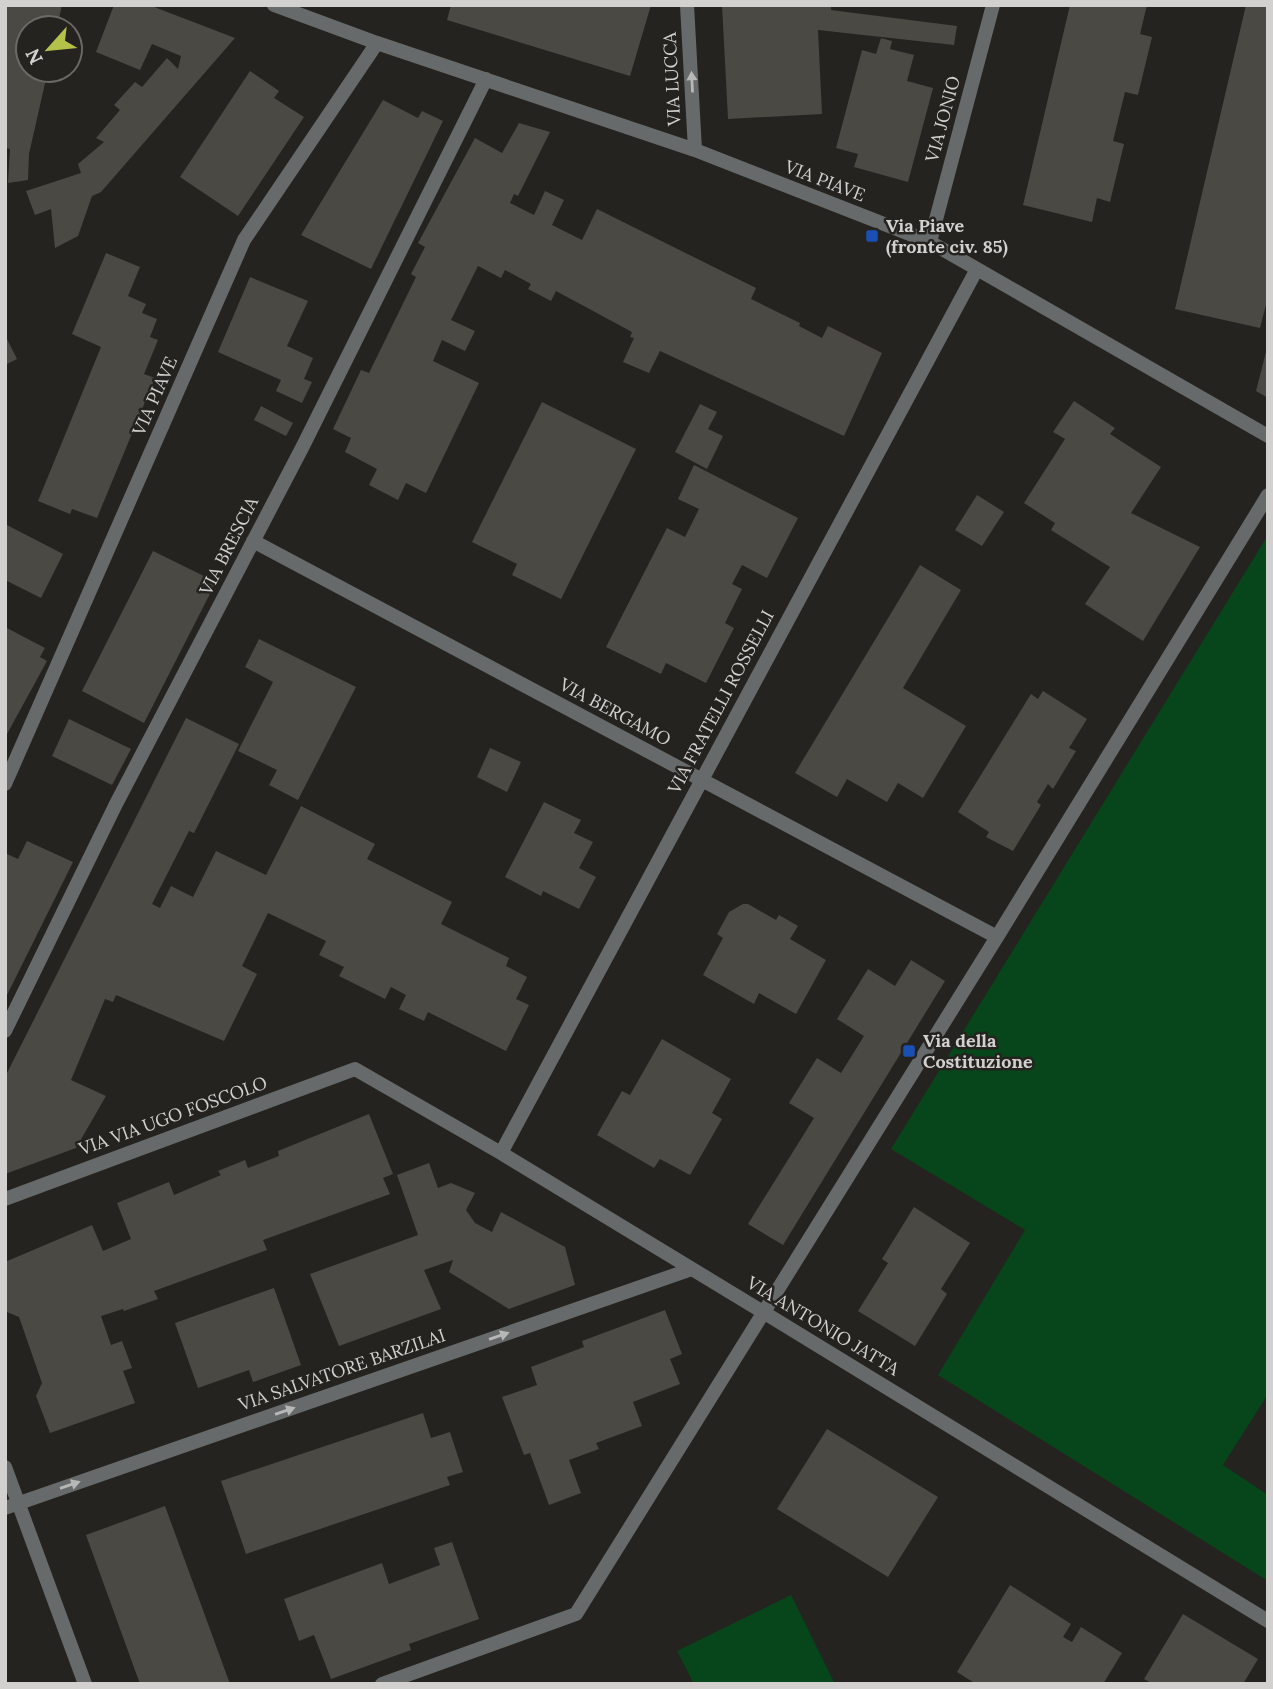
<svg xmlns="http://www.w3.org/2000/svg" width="1273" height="1689" font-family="Lora,serif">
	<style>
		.green { fill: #07451b }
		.building { fill: #4b4944 }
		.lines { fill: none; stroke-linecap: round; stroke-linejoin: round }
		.minor { stroke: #676a6a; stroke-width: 14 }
		.oneway { fill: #b7b7b6 }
		.transit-dot { fill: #1a4fb4; stroke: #25231f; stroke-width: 2.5 }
		.labels { text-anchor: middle; stroke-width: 5; stroke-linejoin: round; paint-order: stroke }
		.street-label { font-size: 18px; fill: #d2d1cf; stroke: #25231f }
		.poi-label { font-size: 18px; font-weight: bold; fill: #d2d1cf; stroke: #25231f; text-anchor: start }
	</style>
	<rect width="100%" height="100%" fill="#25231f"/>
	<!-- green -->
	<path class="green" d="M1268,535V1394L1223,1465L1268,1495V1581L938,1375L1025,1230L891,1149Z
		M791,1595L835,1684H694L677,1651Z"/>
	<!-- building -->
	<path class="building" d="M5,5H62L57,28H28V70H48L29,154L28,180L8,183L10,149L5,148Z
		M114,5H149L235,38L101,192L92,196L78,236L55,248L51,209L35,215L26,191L81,173L78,164L104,142L96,138L120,110L114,105L135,82L142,87L167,58L178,69L181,56L152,44L140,70L96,52Z
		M451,5H651L630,76L447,20Z
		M722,5H831V10L957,26L954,45L818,30L822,114L728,119Z
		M1070,5H1147L1140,34L1152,37L1138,95L1125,92L1113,141L1124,144L1110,202L1097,198L1092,222L1023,205Z
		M1246,5H1268V297L1260,328L1175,309Z
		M881,38L892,41L890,49L914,55L907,81L933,88L908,182L854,167L858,154L836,148L862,50L876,54Z
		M250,71L279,91L274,98L304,117L238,216L180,177Z
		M383,100L418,118L422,111L443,121L371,269L301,235Z
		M519,123L550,132L518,196L514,194L510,203L534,215L545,191L564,200L552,225L582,240L597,209L756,288L751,299L800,323L799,326L822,338L828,326L882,353L844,436L660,351L649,373L623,362L634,338L630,337L632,332L556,291L551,301L528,289L531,284L505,270L501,278L478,266L451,320L475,331L465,351L442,340L433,361L479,383L426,493L406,483L398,500L369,485L377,469L345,452L351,438L333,429L361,370L369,373L416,277L411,274L425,247L418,243L475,138L502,153Z
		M106,253L140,267L128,296L146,304L142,313L157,319L150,337L158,340L144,374L155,378L97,518L72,509L70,514L38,501L101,347L72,334Z
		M250,277L308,301L287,346L313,358L304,379L312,382L302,403L276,391L281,380L218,352Z
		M5,335L17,359L5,365Z
		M1267,348H1268V398L1256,391Z
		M1074,401L1115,428L1110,434L1161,467L1131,513L1200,547L1143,641L1085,604L1110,567L1051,530L1055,523L1024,503L1065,439L1053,432Z
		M542,402L636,449L561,599L512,575L517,564L472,542Z
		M700,404L717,412L708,429L723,436L707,469L675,452Z
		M261,406L293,423L286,436L254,420Z
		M694,465L798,518L767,578L742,565L732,584L742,589L725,623L734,628L706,683L666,663L661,674L606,647L667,528L685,537L699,509L678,499Z
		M977,495L1004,512L982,546L955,530Z
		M5,524L63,554L41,598L5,580Z
		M153,551L216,582L144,723L82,691Z
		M920,565L961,590L903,688L966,726L923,798L898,783L887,802L847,779L837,797L795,773Z
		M5,627L45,648L40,657L47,661L7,734L5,733Z
		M259,639L356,687L298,800L269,785L277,770L238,751L273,682L245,667Z
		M1043,691L1087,719L1069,748L1076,751L1053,789L1048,784L1037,802L1041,805L1013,851L986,837L989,832L958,812L1031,694L1038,699Z
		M186,718L239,744L194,833L189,831L152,904L160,908L171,886L193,897L216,851L266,875L301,806L375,844L367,859L452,902L441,924L509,958L506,966L527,977L516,999L529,1005L506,1051L428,1012L424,1021L399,1009L406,995L391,987L385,999L339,976L344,967L319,955L326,941L268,913L242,966L257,974L224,1041L116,995L113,1002L105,999L71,1080L106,1096L76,1148L5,1174V1077Z
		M69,719L131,749L112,785L52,756Z
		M490,748L521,762L507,792L477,777Z
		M544,802L581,820L574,833L593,842L579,868L596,877L579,909L543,891L541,896L505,877Z
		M27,841L73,862L5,999V857L7,854L18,859Z
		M743,904H748L776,920L779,915L798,926L790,939L826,960L796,1014L759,993L754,1004L703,975L723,938L717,934L729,912Z
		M911,960L945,981L783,1245L748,1224L814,1118L789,1103L817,1058L841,1073L864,1036L837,1019L868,969L895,986Z
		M662,1039L731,1079L712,1113L722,1119L690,1175L660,1159L654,1168L597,1135L622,1091L630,1095Z
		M369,1114L393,1174L383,1178L390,1194L263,1240L267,1250L154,1291L158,1299L124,1311L123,1309L101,1316L111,1345L122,1341L132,1368L123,1371L135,1403L50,1433L36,1396L42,1383L19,1317L7,1312L5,1307V1262L92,1225L103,1251L131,1239L117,1203L169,1182L174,1195L221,1175L218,1171L245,1160L248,1168L279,1156L278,1151Z
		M429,1163L438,1188L451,1183L475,1193L466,1210L475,1223L492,1232L501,1212L565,1247L575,1285L509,1309L449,1272L453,1260L424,1270L441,1309L339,1346L310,1274L418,1235L397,1175Z
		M914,1207L970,1243L941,1289L947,1294L915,1346L858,1311L888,1263L882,1259Z
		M274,1288L301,1365L253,1382L249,1370L198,1388L175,1323Z
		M665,1310L682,1354L670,1359L680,1384L633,1402L642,1426L596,1443L599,1449L569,1460L581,1493L549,1505L530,1453L524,1455L502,1397L537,1385L531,1367L584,1347L582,1341Z
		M423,1413L431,1438L450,1432L463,1472L447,1477L450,1485L246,1554L221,1481Z
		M827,1429L938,1497L888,1577L777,1509Z
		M165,1506L230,1684H140L86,1535Z
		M452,1542L479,1619L409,1644L411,1650L331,1679L314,1635L299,1641L284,1599L382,1563L389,1584L440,1565L434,1548Z
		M1010,1585L1071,1624L1063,1637L1072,1642L1081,1627L1122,1653L1103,1684H976L957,1672Z
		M1183,1614L1258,1659L1243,1684H1153L1144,1679Z"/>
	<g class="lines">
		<!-- minor -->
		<path class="minor" d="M274,5L377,43L695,150L930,242L1268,436
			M687,5L695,150
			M930,242L993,5
			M253,541L997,937
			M5,784L244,240L377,43
			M5,1031L116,804L303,446L486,79
			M501,1153L977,269
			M5,1199L355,1069L501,1153L763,1312L1268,1621
			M5,1467L85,1684
			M5,1508L692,1269
			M382,1684L576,1614L997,937L1268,495"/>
	</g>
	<!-- one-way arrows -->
	<defs><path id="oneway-solid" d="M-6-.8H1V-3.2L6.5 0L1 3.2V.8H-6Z" transform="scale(1.75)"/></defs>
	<g class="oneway">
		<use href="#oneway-solid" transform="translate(692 82) rotate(-93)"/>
		<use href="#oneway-solid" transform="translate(499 1336) rotate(-19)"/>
		<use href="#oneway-solid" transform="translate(285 1411) rotate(-19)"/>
		<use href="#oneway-solid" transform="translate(70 1485) rotate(-19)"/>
	</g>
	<!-- markers -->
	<g class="transit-dot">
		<rect x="865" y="229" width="14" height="14" rx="3.5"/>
		<rect x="902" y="1044" width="14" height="14" rx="3.5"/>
	</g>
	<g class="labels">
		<!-- street labels -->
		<g class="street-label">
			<text transform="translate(672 79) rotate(-93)" y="6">VIA LUCCA</text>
			<text transform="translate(943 119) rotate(-75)" y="6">VIA JONIO</text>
			<text transform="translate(825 181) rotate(21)" y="6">VIA PIAVE</text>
			<text transform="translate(155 396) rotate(-66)" y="6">VIA PIAVE</text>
			<text transform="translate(229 546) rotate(-63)" y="6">VIA BRESCIA</text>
			<text transform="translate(721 702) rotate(-62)" y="6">VIA FRATELLI ROSSELLI</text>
			<text transform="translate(615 712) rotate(28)" y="6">VIA BERGAMO</text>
			<text transform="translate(173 1116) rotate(-20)" y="6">VIA VIA UGO FOSCOLO</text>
			<text transform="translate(823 1326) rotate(31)" y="6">VIA ANTONIO JATTA</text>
			<text transform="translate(342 1370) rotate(-19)" y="6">VIA SALVATORE BARZILAI</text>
		</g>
		<!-- poi labels -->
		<g class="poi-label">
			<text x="886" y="232">Via Piave<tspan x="886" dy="21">(fronte civ. 85)</tspan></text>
			<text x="923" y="1047">Via della<tspan x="923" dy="21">Costituzione</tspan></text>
		</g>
	</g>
	<!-- border -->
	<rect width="1273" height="1689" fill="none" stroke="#d2d1cf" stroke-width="14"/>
	<!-- north arrow -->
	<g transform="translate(49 49) rotate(243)"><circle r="33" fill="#25231f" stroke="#6a6965" stroke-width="2"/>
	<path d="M0-5L12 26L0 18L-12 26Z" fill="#b5c249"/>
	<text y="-10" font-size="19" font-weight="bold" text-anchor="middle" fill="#d2d1cf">N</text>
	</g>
</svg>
